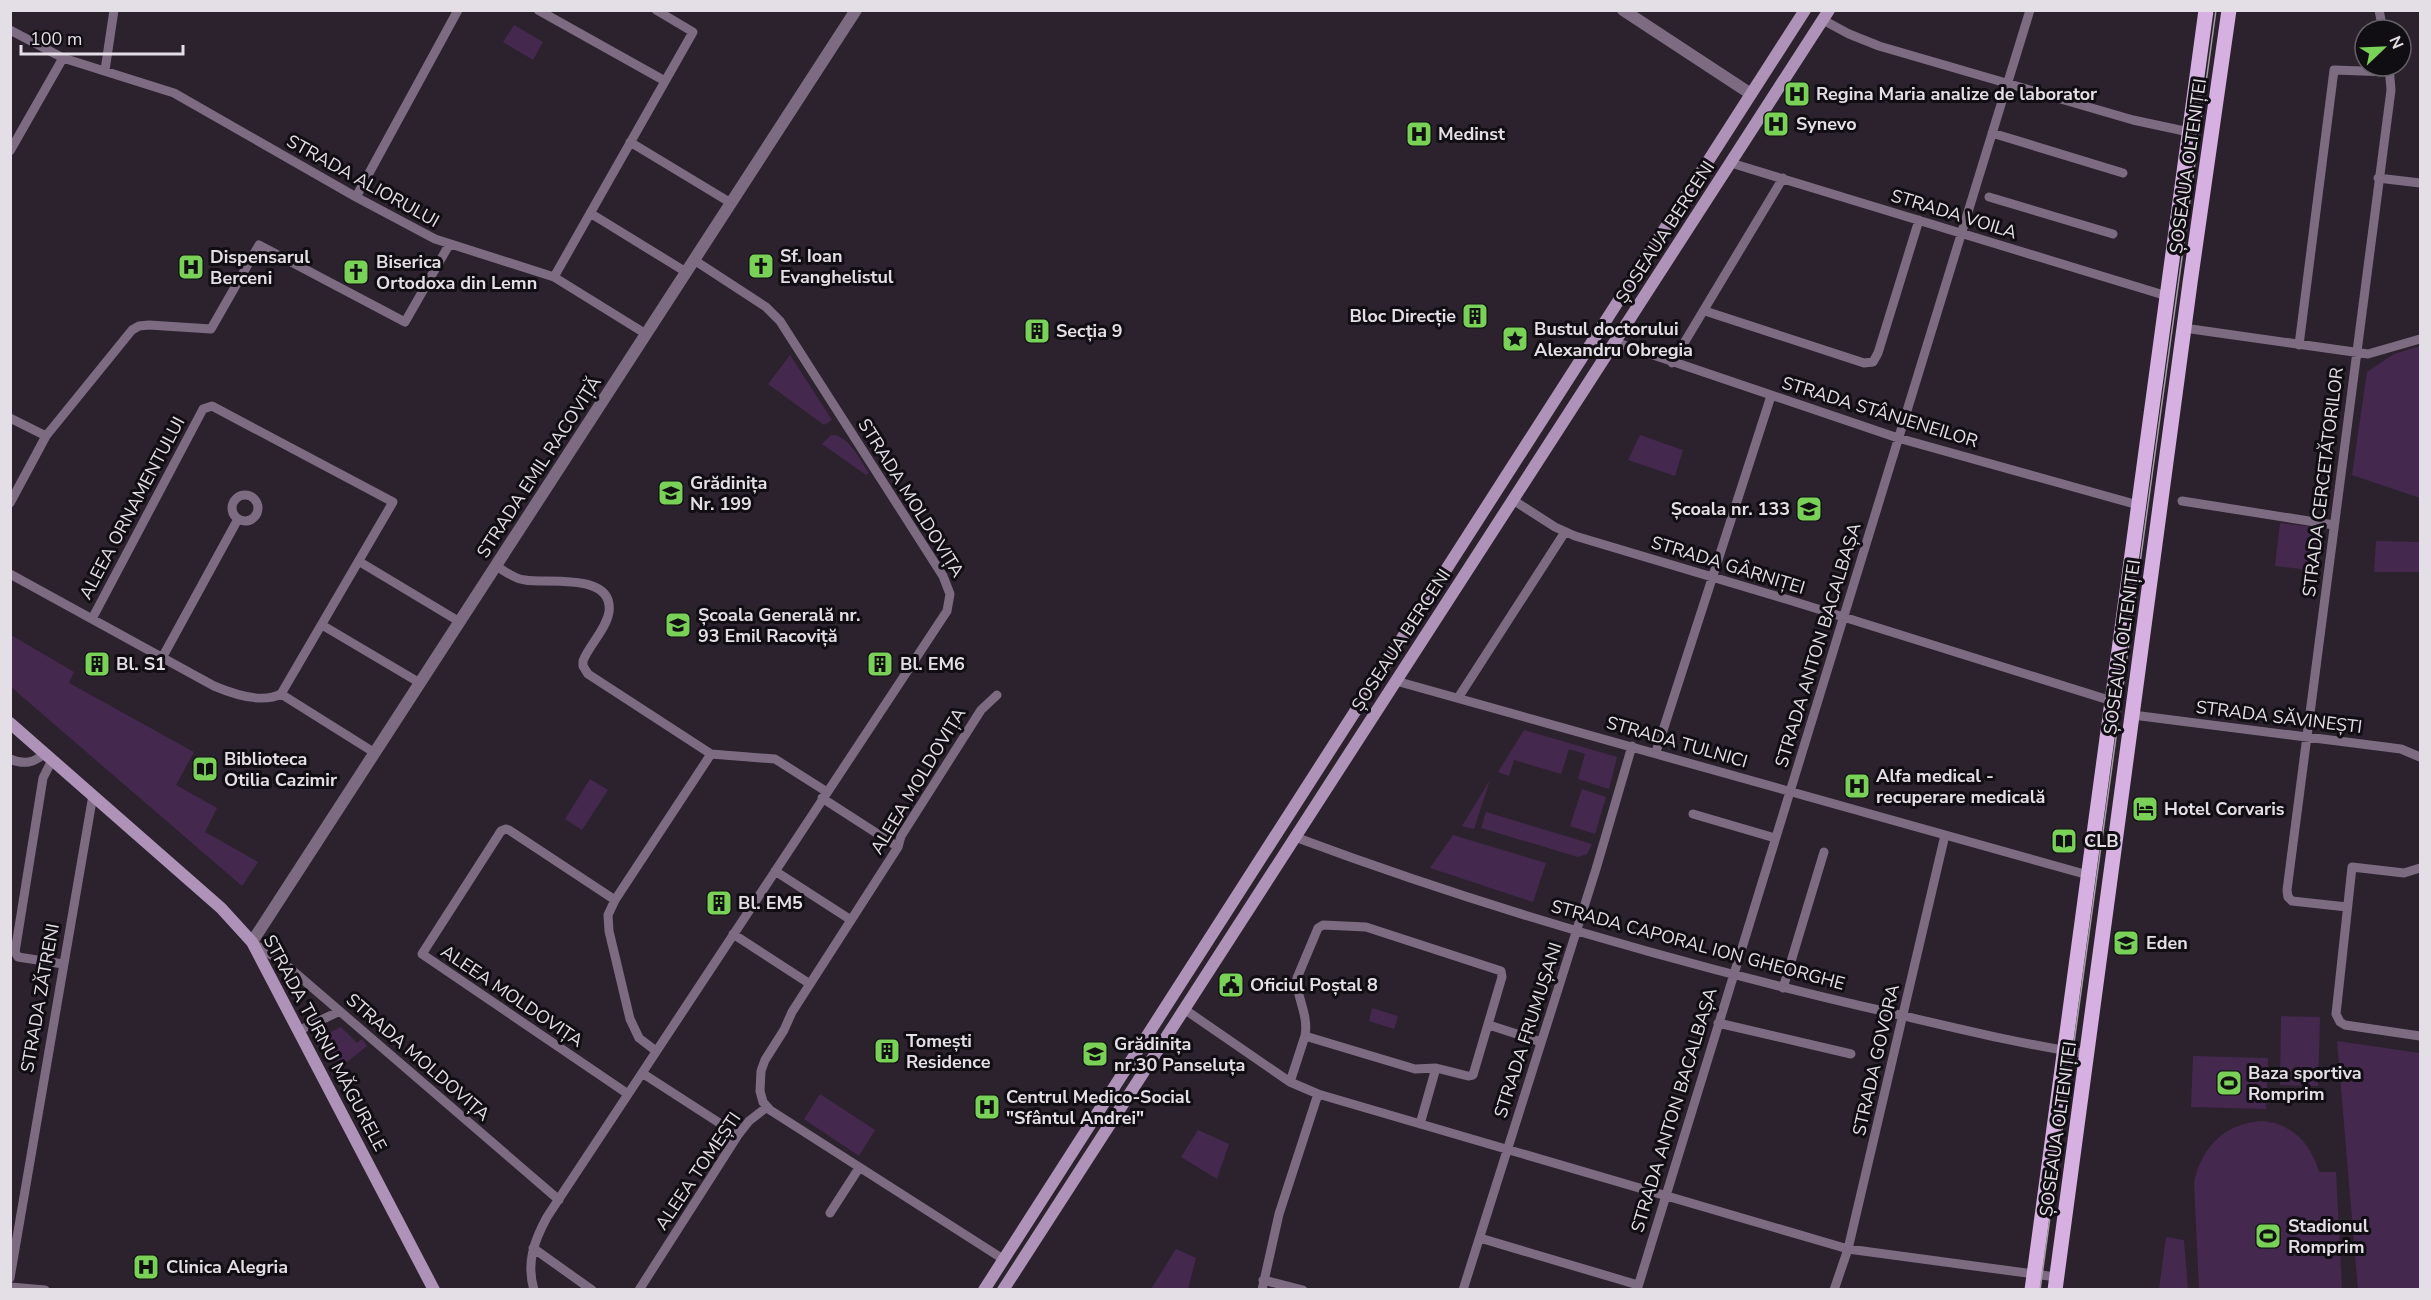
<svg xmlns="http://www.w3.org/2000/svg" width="2431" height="1300" font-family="'Nunito Sans',sans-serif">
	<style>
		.green { fill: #45284e }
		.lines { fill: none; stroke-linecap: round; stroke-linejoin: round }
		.minor { stroke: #7d6b82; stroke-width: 9 }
		.tertiary { stroke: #7d6b82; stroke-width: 12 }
		.secondary { stroke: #ae92b7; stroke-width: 12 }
		.primary { stroke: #d5b0e0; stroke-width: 15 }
		.tram { stroke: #a39ca5; stroke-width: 1.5 }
		.labels { text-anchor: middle; stroke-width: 6; stroke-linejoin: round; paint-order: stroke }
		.poi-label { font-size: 18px; font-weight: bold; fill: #e4dee6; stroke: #110e13; text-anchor: start }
		.street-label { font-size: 18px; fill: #e4dee6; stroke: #110e13 }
	</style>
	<rect width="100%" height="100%" fill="#2b222e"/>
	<!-- green -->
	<path class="green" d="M514,25L543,42L533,60L503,42Z
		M2420,346V498L2352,475L2367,372L2394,354Z
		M790,355L832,420L824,425L768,384Z
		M831,435C848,434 860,460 869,473L866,475L822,444Z
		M1640,435L1683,450L1675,476L1628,460Z
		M2280,523L2321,528L2316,571L2275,566Z
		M2376,541L2420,542V572H2374Z
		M11,635L74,672L69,683L194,752L176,785L217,808L205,832L258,862L242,886L11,687Z
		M1524,730L1617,757L1609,789L1578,779L1585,754L1569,749L1561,774L1514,760L1509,776L1498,772Z
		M590,779L608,790L582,830L565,819Z
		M1490,780L1474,829L1462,826Z
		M1582,789L1606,797L1595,834L1570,826Z
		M1486,812L1592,844L1587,854L1578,857L1481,828Z
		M1453,835L1546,863L1533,902L1430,868Z
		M1372,1008L1398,1016L1394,1029L1369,1021Z
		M2281,1016L2320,1017L2318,1086L2280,1085Z
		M341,1027L357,1043L362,1039L367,1046L347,1062L336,1060L323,1036Z
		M2337,1041L2420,1053V1289H2358Z
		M2193,1056L2268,1058L2266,1109L2191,1107Z
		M820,1094L875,1130L859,1156L804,1119Z
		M2264,1121C2294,1125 2311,1144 2319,1172H2336L2342,1289H2199L2194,1182C2202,1146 2226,1122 2264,1121Z
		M1198,1130L1229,1144L1217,1179L1181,1157Z
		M2166,1237L2184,1240L2188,1289H2159Z
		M1176,1249L1196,1258L1188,1289H1151Z"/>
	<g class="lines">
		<!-- minor -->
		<path class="minor" d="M538,10L665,81
			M2379,10L2383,30
			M1823,20L1849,34L1879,46L2133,120L2189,132
			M10,30L63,58L174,93L356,197L435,239L554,277L646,334
			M105,70L114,10
			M1992,133L2123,173
			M630,142L731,203
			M10,151L63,58
			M1731,163L2167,296
			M2378,178L2420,183
			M356,197L458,10
			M1989,197L2113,234
			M590,213L686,272
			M554,277L693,32L656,10
			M1705,311L1864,363L1873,362L1878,353L1919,220
			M2184,328L2368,354L2420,339
			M1615,342L1898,438L2138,505
			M2299,345L2334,70L2390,72
			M1672,363L1783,178
			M10,418L46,436
			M232 508a13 13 0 1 1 26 0a13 13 0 1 1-26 0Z
			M1513,500L1555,527L1575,536L1789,600L2112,701
			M2182,501L2334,525
			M10,503L46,436L132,330L139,326L149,325L211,329L259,245L405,322L449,245
			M360,562L460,622
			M496,566C505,571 514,579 525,580C547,584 614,572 609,612C606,630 589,645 583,661V666L588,674L711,754L775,759L827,792
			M10,574L214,686C233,694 262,704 281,694
			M92,619L203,409L212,406L393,502L281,694
			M322,625L420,683
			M162,658L238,519
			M1396,681L2088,875
			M281,694L375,753
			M997,695L981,710L901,836L898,847L792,1012L784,1030L765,1060L761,1071L760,1091L763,1102L770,1110L1003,1259
			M1458,698L1565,532
			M2133,715L2401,749L2420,757
			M1656,752L1771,396
			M10,759C24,765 34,763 45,753
			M52,760L43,778L15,952L18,957L63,964
			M822,798L898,847
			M1693,814L1775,838
			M1295,837C1480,906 1669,961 1861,1006C1936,1023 2012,1043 2088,1054
			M2420,868L2404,873L2352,867L2336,1014L2340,1022L2345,1025L2420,1036
			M775,871L851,920
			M615,900L711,754
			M2347,907L2292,901L2288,897L2287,890L2391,90L2389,66
			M1323,925L1366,927L1501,971L1502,977L1473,1075L1468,1076L1436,1068L1415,1069L1305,1036C1309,1014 1296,998 1297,978L1318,928Z
			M733,934L810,984
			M253,943L285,964L559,1200
			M1783,988L1824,852
			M1184,1009L1290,1082L1318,1094L1848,1249L2056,1277
			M1718,1023L1851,1054
			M1489,1025L1541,1042
			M300,1030L340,1011
			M642,1073L738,1135
			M1290,1082L1305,1036
			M628,1094L422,954L501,831L506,829L509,830L615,900L608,915L609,931L630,1019L639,1038L656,1051
			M1420,1124L1436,1068
			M830,1213L859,1168
			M1480,1238L1638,1285
			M533,1248L592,1290
			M10,1278L93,795
			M1263,1280L1303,1290
			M10,1287L45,1290
			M534,1290C526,1263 534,1241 547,1217L947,611L950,594L943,576L780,321L766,307L694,260
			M639,1290L738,1135L749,1121L767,1107
			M1262,1290L1279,1214L1318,1094
			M1463,1290L1596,869L1632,746
			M1637,1290L2030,10
			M1834,1290L1848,1249L1945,835"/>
		<!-- tertiary -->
		<path class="tertiary" d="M1623,10L1751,94
			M252,942L856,10"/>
		<!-- secondary -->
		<path class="secondary" d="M10,723L221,908L252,942L434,1290
			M984,1290L1805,10
			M1003,1290L1829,10"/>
		<!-- primary -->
		<path class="primary" d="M2032,1290L2206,10
			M2055,1290L2190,283L2229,10"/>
		<!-- tram -->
		<path class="tram" d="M2040,1290L2216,10"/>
	</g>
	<!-- icons -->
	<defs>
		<g id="hospital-square" transform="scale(1.35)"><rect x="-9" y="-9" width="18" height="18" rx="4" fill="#7ad157" stroke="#110e13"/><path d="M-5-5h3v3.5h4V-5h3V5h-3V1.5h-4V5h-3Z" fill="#111"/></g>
		<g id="church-square" transform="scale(1.35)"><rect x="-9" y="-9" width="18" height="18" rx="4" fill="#7ad157" stroke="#110e13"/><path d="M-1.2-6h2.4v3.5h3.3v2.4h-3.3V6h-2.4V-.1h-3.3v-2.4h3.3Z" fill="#111"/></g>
		<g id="building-square" transform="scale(1.35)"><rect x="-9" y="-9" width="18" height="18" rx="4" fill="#7ad157" stroke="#110e13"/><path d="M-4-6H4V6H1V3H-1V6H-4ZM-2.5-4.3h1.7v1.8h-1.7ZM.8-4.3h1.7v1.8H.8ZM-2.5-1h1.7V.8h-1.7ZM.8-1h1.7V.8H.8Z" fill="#111"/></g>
		<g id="sight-square" transform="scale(1.35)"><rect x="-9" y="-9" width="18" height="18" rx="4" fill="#7ad157" stroke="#110e13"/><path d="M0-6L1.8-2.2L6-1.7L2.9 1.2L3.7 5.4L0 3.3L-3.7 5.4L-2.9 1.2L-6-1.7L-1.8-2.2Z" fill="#111"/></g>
		<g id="school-square" transform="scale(1.35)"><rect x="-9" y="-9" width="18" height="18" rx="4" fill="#7ad157" stroke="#110e13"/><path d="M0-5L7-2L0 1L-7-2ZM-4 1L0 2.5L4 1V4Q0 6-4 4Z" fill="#111"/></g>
		<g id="library-square" transform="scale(1.35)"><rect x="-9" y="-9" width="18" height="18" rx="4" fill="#7ad157" stroke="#110e13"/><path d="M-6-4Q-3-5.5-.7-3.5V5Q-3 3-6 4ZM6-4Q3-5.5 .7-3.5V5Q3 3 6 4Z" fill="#111"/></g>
		<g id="hotel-square" transform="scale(1.35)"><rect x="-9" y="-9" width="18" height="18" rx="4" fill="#7ad157" stroke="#110e13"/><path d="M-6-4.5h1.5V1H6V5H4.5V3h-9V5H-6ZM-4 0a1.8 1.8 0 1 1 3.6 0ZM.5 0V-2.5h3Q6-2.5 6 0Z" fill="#111"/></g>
		<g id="civic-square" transform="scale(1.35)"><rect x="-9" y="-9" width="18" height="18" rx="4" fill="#7ad157" stroke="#110e13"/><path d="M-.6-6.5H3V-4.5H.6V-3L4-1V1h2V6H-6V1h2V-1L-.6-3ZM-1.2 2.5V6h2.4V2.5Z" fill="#111"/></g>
		<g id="stadium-square" transform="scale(1.35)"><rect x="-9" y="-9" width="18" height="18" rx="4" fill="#7ad157" stroke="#110e13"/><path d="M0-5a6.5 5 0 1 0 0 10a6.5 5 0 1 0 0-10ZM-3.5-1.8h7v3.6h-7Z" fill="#111"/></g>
	</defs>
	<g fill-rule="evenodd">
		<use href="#hospital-square" x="1797" y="94"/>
		<use href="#hospital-square" x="1776" y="124"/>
		<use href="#hospital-square" x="1419" y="134"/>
		<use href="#church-square" x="761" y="266"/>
		<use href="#hospital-square" x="191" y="267"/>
		<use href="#church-square" x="356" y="272"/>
		<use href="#building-square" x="1475" y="316"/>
		<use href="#building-square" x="1037" y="331"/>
		<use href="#sight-square" x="1515" y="339"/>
		<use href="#school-square" x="671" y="493"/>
		<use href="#school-square" x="1809" y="509"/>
		<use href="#school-square" x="678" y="625"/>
		<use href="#building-square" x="97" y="664"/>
		<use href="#building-square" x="880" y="664"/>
		<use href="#library-square" x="205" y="769"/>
		<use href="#hospital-square" x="1857" y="786"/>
		<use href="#hotel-square" x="2145" y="809"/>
		<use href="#library-square" x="2064" y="841"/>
		<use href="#building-square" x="719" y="903"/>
		<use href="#school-square" x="2126" y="943"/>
		<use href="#civic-square" x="1231" y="985"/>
		<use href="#building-square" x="887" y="1051"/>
		<use href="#school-square" x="1095" y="1054"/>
		<use href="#stadium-square" x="2229" y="1083"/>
		<use href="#hospital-square" x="987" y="1107"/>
		<use href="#stadium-square" x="2268" y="1236"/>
		<use href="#hospital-square" x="146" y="1267"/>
	</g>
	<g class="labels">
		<!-- poi labels -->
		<g class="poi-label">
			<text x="1816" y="100">Regina Maria analize de laborator</text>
			<text x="1796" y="130">Synevo</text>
			<text x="1438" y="140">Medinst</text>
			<text x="780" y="262">Sf. Ioan<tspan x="780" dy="21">Evanghelistul</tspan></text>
			<text x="210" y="263">Dispensarul<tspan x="210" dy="21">Berceni</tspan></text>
			<text x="376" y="268">Biserica<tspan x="376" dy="21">Ortodoxa din Lemn</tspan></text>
			<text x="1456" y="322" text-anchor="end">Bloc Direcție</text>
			<text x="1534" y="335">Bustul doctorului<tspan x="1534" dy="21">Alexandru Obregia</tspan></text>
			<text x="1056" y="337">Secția 9</text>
			<text x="690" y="489">Grădinița<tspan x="690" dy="21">Nr. 199</tspan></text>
			<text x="1790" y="515" text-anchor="end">Școala nr. 133</text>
			<text x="698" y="621">Școala Generală nr.<tspan x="698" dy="21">93 Emil Racoviță</tspan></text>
			<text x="116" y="670">Bl. S1</text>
			<text x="900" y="670">Bl. EM6</text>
			<text x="224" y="765">Biblioteca<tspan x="224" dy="21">Otilia Cazimir</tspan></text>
			<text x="1876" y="782">Alfa medical -<tspan x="1876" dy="21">recuperare medicală</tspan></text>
			<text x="2164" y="815">Hotel Corvaris</text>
			<text x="2084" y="847">CLB</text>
			<text x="738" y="909">Bl. EM5</text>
			<text x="2146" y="949">Eden</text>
			<text x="1250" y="991">Oficiul Poștal 8</text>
			<text x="906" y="1047">Tomești<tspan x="906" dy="21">Residence</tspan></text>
			<text x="1114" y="1050">Grădinița<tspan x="1114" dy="21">nr.30 Panseluța</tspan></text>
			<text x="2248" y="1079">Baza sportiva<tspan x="2248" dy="21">Romprim</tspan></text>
			<text x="1006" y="1103">Centrul Medico-Social<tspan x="1006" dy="21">"Sfântul Andrei"</tspan></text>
			<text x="2288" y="1232">Stadionul<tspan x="2288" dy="21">Romprim</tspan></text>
			<text x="166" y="1273">Clinica Alegria</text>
		</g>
		<!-- street labels -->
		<g class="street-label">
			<text transform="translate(2188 166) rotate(-82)" y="6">ȘOSEAUA OLTENIȚEI</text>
			<text transform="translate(363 181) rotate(29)" y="6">STRADA ALIORULUI</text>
			<text transform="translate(1954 214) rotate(17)" y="6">STRADA VOILA</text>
			<text transform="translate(1665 232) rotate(-57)" y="6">ȘOSEAUA BERCENI</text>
			<text transform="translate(1880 412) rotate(17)" y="6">STRADA STÂNJENEILOR</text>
			<text transform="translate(539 467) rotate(-57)" y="6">STRADA EMIL RACOVIȚĂ</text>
			<text transform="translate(2323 482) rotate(-83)" y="6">STRADA CERCETĂTORILOR</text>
			<text transform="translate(911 498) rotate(58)" y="6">STRADA MOLDOVIȚA</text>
			<text transform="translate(132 508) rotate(-62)" y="6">ALEEA ORNAMENTULUI</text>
			<text transform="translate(1728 565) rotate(17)" y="6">STRADA GÂRNIȚEI</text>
			<text transform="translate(1401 640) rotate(-57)" y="6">ȘOSEAUA BERCENI</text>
			<text transform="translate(1818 645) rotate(-73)" y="6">STRADA ANTON BACALBAȘA</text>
			<text transform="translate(2122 647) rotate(-82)" y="6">ȘOSEAUA OLTENIȚEI</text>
			<text transform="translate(2279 717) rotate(7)" y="6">STRADA SĂVINEȘTI</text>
			<text transform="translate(1677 742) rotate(16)" y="6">STRADA TULNICI</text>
			<text transform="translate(918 781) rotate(-59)" y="6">ALEEA MOLDOVIȚA</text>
			<text transform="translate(1698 945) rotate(15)" y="6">STRADA CAPORAL ION GHEORGHE</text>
			<text transform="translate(512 996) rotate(34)" y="6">ALEEA MOLDOVIȚA</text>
			<text transform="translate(40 998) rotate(-80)" y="6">STRADA ZĂTRENI</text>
			<text transform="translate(1528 1030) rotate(-72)" y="6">STRADA FRUMUȘANI</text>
			<text transform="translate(325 1043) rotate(62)" y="6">STRADA TURNU MĂGURELE</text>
			<text transform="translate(418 1057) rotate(41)" y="6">STRADA MOLDOVIȚA</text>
			<text transform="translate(1876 1060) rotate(-77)" y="6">STRADA GOVORA</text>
			<text transform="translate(1674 1110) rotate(-73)" y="6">STRADA ANTON BACALBAȘA</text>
			<text transform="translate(2058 1129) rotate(-82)" y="6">ȘOSEAUA OLTENIȚEI</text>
			<text transform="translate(698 1171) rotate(-56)" y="6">ALEEA TOMEȘTI</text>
		</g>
	</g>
	<!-- border -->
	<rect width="2431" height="1300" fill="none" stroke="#e4dee6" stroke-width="24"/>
	<!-- north arrow -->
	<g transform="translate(2383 48) rotate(67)"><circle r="28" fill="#110e13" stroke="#656167" stroke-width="1.5"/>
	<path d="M0-4.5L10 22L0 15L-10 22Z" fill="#7ad157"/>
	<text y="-9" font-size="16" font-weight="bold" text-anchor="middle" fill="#e4dee6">N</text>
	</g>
	<!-- scale -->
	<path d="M21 45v9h162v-9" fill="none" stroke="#e4dee6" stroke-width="3"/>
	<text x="30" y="45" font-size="18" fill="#e4dee6" stroke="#110e13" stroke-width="4.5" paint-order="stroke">100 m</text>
</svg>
